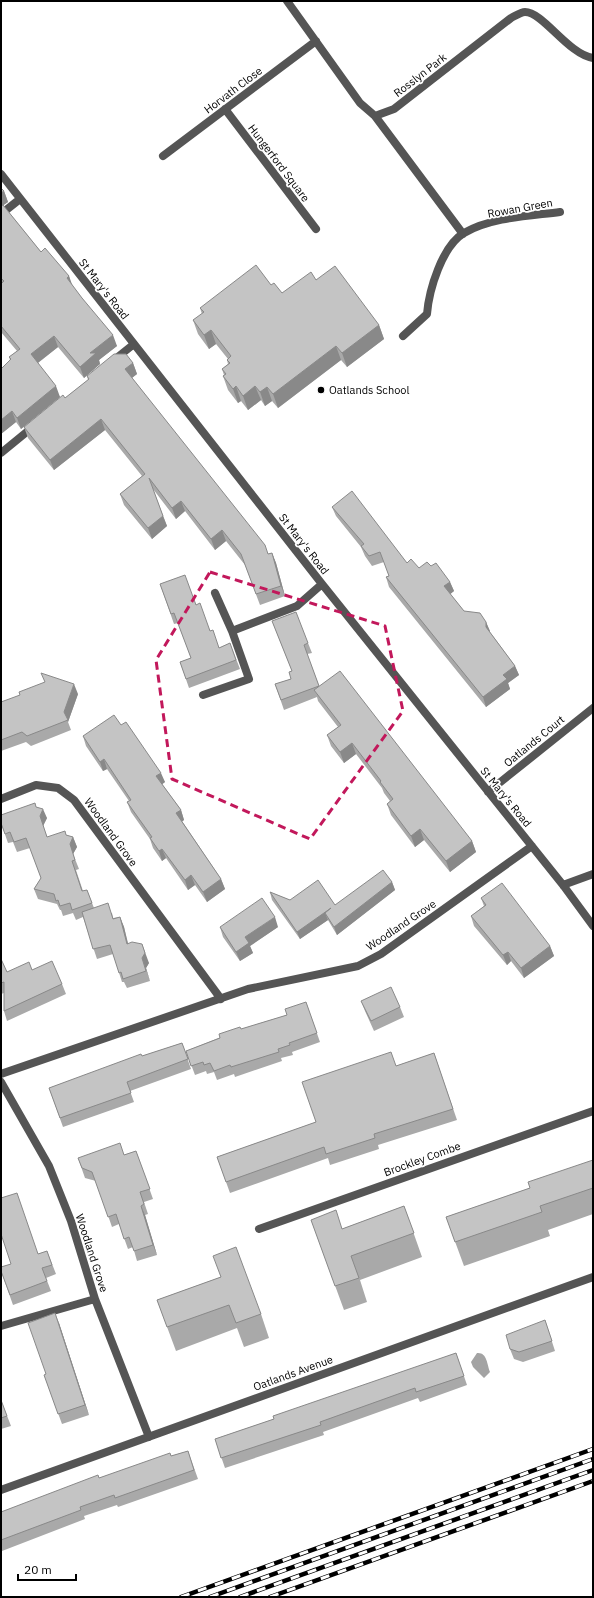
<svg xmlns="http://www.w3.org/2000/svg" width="594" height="1598" font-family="'IBM Plex Sans',sans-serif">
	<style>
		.water { fill: #a3a3a3 }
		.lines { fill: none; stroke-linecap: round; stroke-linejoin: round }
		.minor { stroke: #555; stroke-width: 8 }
		.rail-casing { stroke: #000; stroke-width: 4.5 }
		.rail { stroke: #fff; stroke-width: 3; stroke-dasharray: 9; stroke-linecap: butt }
		.wall { fill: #a9a9a9 }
		.shaded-wall { fill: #898989 }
		.building { fill: #c4c4c4; stroke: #898989 }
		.marked { fill: none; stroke: #c2185b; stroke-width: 3; stroke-dasharray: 8 5; stroke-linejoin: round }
		.poi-dot { fill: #000; stroke: #fff; stroke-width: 1.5 }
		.labels { text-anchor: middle; stroke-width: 3.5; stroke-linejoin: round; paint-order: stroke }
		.street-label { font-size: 11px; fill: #000; stroke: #fff }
		.poi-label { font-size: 11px; fill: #000; stroke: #fff; text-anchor: start }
	</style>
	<rect width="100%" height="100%" fill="#fff"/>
	<!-- water -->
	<path class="water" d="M477,1353C487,1352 487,1364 490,1372L484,1378L473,1367L471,1362Z"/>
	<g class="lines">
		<!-- minor -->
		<path class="minor" d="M287,1L360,103L375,116L394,109L511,18C515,16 521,12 525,12C543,12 568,54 593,58
			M225,109L316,229
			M375,116L463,234
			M163,156L316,41
			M1,174L322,584L563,885L593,926
			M1,214L20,199
			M403,336L427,314C429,290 442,246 464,233C492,217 529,216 560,212
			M114,360L134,344
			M1,453L34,426
			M232,631L297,606L322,584
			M203,695L249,679L232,631L215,593
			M488,792L593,708
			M1,799L36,785L58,788L74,800L221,999
			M563,885L593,874
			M1,1074L248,989L358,966L381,954L532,846
			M1,1082L49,1166L71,1221L95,1299L149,1437
			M259,1229L593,1111
			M1,1326L95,1299
			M1,1490L593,1277"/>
		<!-- rail casing -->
		<g class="rail-casing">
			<path id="rail" d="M181,1597L593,1449
				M210,1597L593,1459
				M240,1597L593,1470
				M270,1597L593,1481"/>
		</g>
		<!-- rail -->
		<use href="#rail" class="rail"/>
	</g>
	<!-- wall -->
	<path class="wall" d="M1,188L4,191L8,202L3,205L41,252L69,276L71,284L117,346L99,360L100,364L84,378L58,347L38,363L60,397L21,429L16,422L1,434L3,367L10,360L9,357L17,351L1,332Z
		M316,280L379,325L384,339L347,367L341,360L278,408L272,401L265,406L261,400L248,410L241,401L238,403L228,390L223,376L224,375L222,369L228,364L227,360L228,359L216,344L209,349L198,334L193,320L202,314L200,308L271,285L282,293Z
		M133,363L137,374L132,378L268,554L272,553L276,563L285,596L260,605L245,565L226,541L215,550L185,511L176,519L153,489L167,526L152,539L124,505L120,494L142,476L105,430L54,470L28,438L24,427L65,398L88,380L87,376Z
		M332,507L407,563L419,568L431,566L450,582L454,591L450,594L464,611L486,622L490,632L515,666L519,675L508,683L510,689L486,707L389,587L386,577L389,576L384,562L372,566L365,556L361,547L336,516Z
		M160,584L196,605L210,631L219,648L230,643L240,669L189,688L180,662L191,658L178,623L174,624Z
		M272,621L308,643L312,653L307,654L319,686L472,841L476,852L450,872L424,840L415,847L391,815L387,804L390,801L384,793L382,788L356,754L344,763L331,746L327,735L338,727L318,701L317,697L284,710L275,684L291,679L292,671Z
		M78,694L68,722L71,730L31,746L26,742L1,751V702Z
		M121,725L165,782L162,784L181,810L184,820L182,821L221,879L225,889L207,902L195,885L188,890L166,858L162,861L153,848L150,839L131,812L127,802L129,801L107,769L103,771L86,746L83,736Z
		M36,807L47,818L43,826L47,837L66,835L73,837L77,847L73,854L79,869L76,870L83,891L87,890L94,908L112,913L113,918L120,917L124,927L128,943L149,963L146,968L150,981L127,988L124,982H122L113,954L97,959L83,917L76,920L73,913L63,916L61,910H60L57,904L38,899L34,889L41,878L30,848L17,852L13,842L8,843L1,823Z
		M392,882L395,890L337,935L328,920L300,939L272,900L270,892L290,900L335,905Z
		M481,898L550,946L554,956L524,978L511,961L507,965L474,926L471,916L484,906Z
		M220,927H278L250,946L253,953L240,961L223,937Z
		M1,959L7,972L32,970L62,984L66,994L7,1021L4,1011V993L1,994Z
		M361,1001L400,1007L404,1017L374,1031L365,1011Z
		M306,1002L320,1042L292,1052L293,1055L281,1058L282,1061L235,1077L234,1074L217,1080L214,1072L207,1074L206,1071L195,1075L186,1051L241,1029L287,1015Z
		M182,1043L191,1069L130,1091L134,1102L63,1127L49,1088L142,1056Z
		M434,1053L457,1120L378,1145L379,1149L330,1165L328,1158L230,1193L217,1157L316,1122L396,1066Z
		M136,1151L153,1199L144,1202L148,1214L145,1215L157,1255L137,1261L133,1247L128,1249L119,1224L112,1227L96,1181L85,1178L78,1158L124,1155Z
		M593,1160V1214L548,1230L550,1236L464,1266L446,1217L530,1188Z
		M404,1206L422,1257L360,1280L367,1302L344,1310L311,1220L342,1229Z
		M47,1251L56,1274L46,1278L51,1291L13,1305L1,1271L38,1254Z
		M221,1277L261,1314L269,1338L244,1347L237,1328L176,1351L157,1300Z
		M545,1320L555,1351L523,1362L514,1359L510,1349Z
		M59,1323L89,1415L62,1424L44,1375L46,1374Z
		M456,1353L467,1385L420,1402L418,1398L323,1432L324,1435L225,1468L215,1439L274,1419Z
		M1,1400L11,1426L1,1429Z
		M188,1451L198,1479L118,1507L117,1505L84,1516L85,1519L2,1551L1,1548V1512L99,1478L171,1456Z"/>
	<!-- shaded-wall -->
	<path class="shaded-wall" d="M4,191L8,202L1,207V193Z
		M69,276L73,287L67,278Z
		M379,325L384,339L347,367L342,353Z
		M211,330L216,344L209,349L204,335Z
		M113,335L117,346L99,360L100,364L84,378L80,367L90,353Z
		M54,336L58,347L35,365L31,354Z
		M336,346L341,360L278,408L273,394Z
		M133,363L137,374L129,380L125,369Z
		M56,386L60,397L21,429L17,418Z
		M236,386L241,401L238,403L233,389Z
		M255,386L261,400L248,410L243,396Z
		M267,387L272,401L265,406L260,392Z
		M12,411L16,422L1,434V420Z
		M101,419L105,430L54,470L50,460Z
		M181,501L185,511L176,519L172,508Z
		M163,516L167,526L152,539L148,528Z
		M222,530L226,541L215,550L211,539Z
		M272,553L276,563L285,596L281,586Z
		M450,582L454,591L448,596L444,586Z
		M486,622L490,631L489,636L486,627Z
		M515,666L519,675L508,683L510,689L486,707L483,697L503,675Z
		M74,684L78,694L68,722L64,712Z
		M352,743L356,754L344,763L340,752Z
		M104,759L107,769L103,771L100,762Z
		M161,773L165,782L160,786L156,776Z
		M43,809L47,818L43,826L40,816Z
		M181,810L184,820L180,823L176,813Z
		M420,829L424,840L415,847L411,836Z
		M73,837L77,847L73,854L70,844Z
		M472,841L476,852L450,872L446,861Z
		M162,849L166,858L162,861L159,851Z
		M191,875L195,885L188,890L185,880Z
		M221,879L225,889L207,902L203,892Z
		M392,882L395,890L337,935L334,927Z
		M331,908L325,913L328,920L300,939L297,932Z
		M120,917L124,927L130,953L127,944Z
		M275,917L278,927L250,946L253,953L240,961L236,952L245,937Z
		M142,944L149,963L146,968L150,981L142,958Z
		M550,946L554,956L524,978L521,968Z
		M508,952L511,961L507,965L503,955Z
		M141,1206L145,1215L157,1255L153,1245Z
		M55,1313L59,1323L89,1415L85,1405Z"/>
	<!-- building -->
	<path class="building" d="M1,188L4,191L1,193Z
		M3,205L41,252L45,248L69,276L67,278L82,298L113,335L90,353H96L80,367L54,336L31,354L56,386L17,418L12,411L1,420V369L11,359L9,357L20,349L1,326V284L4,281L1,278V206Z
		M256,265L271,285L274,283L282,293L311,272L316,280L335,266L379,325L342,353L336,346L273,394L267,387L260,392L255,386L243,396L236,386L233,389L223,376L226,374L222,369L230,363L227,360L231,356L211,330L204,335L193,320L204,312L200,308Z
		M114,354H126L133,363L125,369L265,545L268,554L272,553L281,586L256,594L241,554L222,530L211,539L181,501L172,508L149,478L163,516L148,528L120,494L145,474L101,419L50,460L24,427L63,395L65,398L89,379L87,376Z
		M352,491L407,563L411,559L419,568L427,562L431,566L436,563L450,582L444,586L464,611L480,613L486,622V627L515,666L503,675L507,679L483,697L386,577L389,576L380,552L369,556L361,546L364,544L332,507Z
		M185,575L196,605L200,603L210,631L213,630L219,648L230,643L236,660L186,679L180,662L191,658L174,613L171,614L160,584Z
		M296,612L308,643L304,645L319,686L281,700L275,684L291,679L289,672L292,671L272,621Z
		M340,671L472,841L446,861L420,829L411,836L387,804L393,799L380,782L381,781L352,743L340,752L327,735L341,725L314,690Z
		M41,673L74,684L64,712L68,720L27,736L22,732L1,740V702L20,695L19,692L45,682Z
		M114,715L121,725L126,722L161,773L156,776L181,810L176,813L221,879L203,892L191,875L185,880L162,849L159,851L150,838L152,837L127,802L131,800L104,759L100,762L83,736Z
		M35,803L36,807L43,809L40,816L47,837L65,831L66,835L73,837L70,844L75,860L72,861L82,891L87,890L92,903L72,910L70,903L60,906L58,900L56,901L54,894L34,889L41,878L26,838L14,842L10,832L5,834L1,823V815Z
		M383,870L392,882L334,927L325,913L331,908L297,932L270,892L290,900L318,880L335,905Z
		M502,883L550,946L521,968L508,952L503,955L471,916L486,905L481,898Z
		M262,898L275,917L245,937L249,943L236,952L220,927Z
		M108,903L113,919L120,917L127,944L132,942L142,944L145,953L142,958L146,971L123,979L121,972L119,973L110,945L93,949L82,912Z
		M1,959L7,972L29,962L32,970L52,961L62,984L4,1011V982L1,983Z
		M391,987L400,1007L371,1021L361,1001Z
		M306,1002L317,1033L289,1043L290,1045L278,1049L279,1052L231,1067L230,1065L214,1071L210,1063L204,1065L203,1062L191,1066L186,1051L220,1038L219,1034L240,1027L241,1029L287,1015L285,1009Z
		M182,1043L188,1059L127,1082L131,1093L60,1118L49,1088L141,1054L142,1056Z
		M391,1052L396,1066L434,1053L453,1109L374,1134L375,1138L326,1154L324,1147L226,1182L217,1157L316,1122L302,1082Z
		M120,1143L124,1155L136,1151L150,1189L140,1192L144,1204L141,1206L153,1245L134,1251L129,1237L124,1239L116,1214L108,1217L92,1172L82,1168L78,1158Z
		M593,1160V1188L540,1206L542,1212L455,1242L446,1217L530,1188L528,1182Z
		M17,1193L38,1254L47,1251L52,1265L42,1268L47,1281L10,1295L1,1271V1267L11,1264L1,1234V1198Z
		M404,1206L414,1233L351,1256L359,1278L335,1286L311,1220L336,1210L342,1229Z
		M236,1247L261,1314L236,1323L229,1305L167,1327L157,1300L221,1277L213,1256Z
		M55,1313L85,1405L58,1414L44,1375L46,1374L28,1323Z
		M545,1320L552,1341L519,1352L510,1349L506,1335Z
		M456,1353L464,1376L416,1392L415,1388L320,1422L321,1425L221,1458L215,1439L274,1419L273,1416Z
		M1,1400L7,1416L1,1418Z
		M188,1451L194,1470L115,1498L114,1495L80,1507L81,1510L1,1540V1512L98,1475L99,1478L170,1453L171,1456Z"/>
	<!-- marked area -->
	<path class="marked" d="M210,572L385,626L403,711L310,839L172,779L156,660Z"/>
	<!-- markers -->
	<circle class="poi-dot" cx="321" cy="390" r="4"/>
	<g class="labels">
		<!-- street labels -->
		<g class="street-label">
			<text transform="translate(420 75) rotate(-38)" y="4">Rosslyn Park</text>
			<text transform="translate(233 90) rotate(-37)" y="4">Horvath Close</text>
			<text transform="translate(279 163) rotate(53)" y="4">Hungerford Square</text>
			<text transform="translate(520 208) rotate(-10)" y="4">Rowan Green</text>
			<text transform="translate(104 289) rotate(52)" y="4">St Mary's Road</text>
			<text transform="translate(304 544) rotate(52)" y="4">St Mary's Road</text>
			<text transform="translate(534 741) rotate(-39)" y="4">Oatlands Court</text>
			<text transform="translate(506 797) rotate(51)" y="4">St Mary's Road</text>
			<text transform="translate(111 832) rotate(54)" y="4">Woodland Grove</text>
			<text transform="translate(401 925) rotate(-34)" y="4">Woodland Grove</text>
			<text transform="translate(422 1159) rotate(-20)" y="4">Brockley Combe</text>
			<text transform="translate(92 1253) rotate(72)" y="4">Woodland Grove</text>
			<text transform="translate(293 1373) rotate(-20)" y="4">Oatlands Avenue</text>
		</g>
		<!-- poi labels -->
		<g class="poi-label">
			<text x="329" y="394">Oatlands School</text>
		</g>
	</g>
	<!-- border -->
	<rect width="594" height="1598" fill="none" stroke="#000000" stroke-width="4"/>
	<!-- scale -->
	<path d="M18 1574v6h58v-6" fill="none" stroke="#000000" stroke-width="2"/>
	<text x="24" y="1574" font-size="12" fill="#000000" stroke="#ffffff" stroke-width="3" paint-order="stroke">20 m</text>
</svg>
